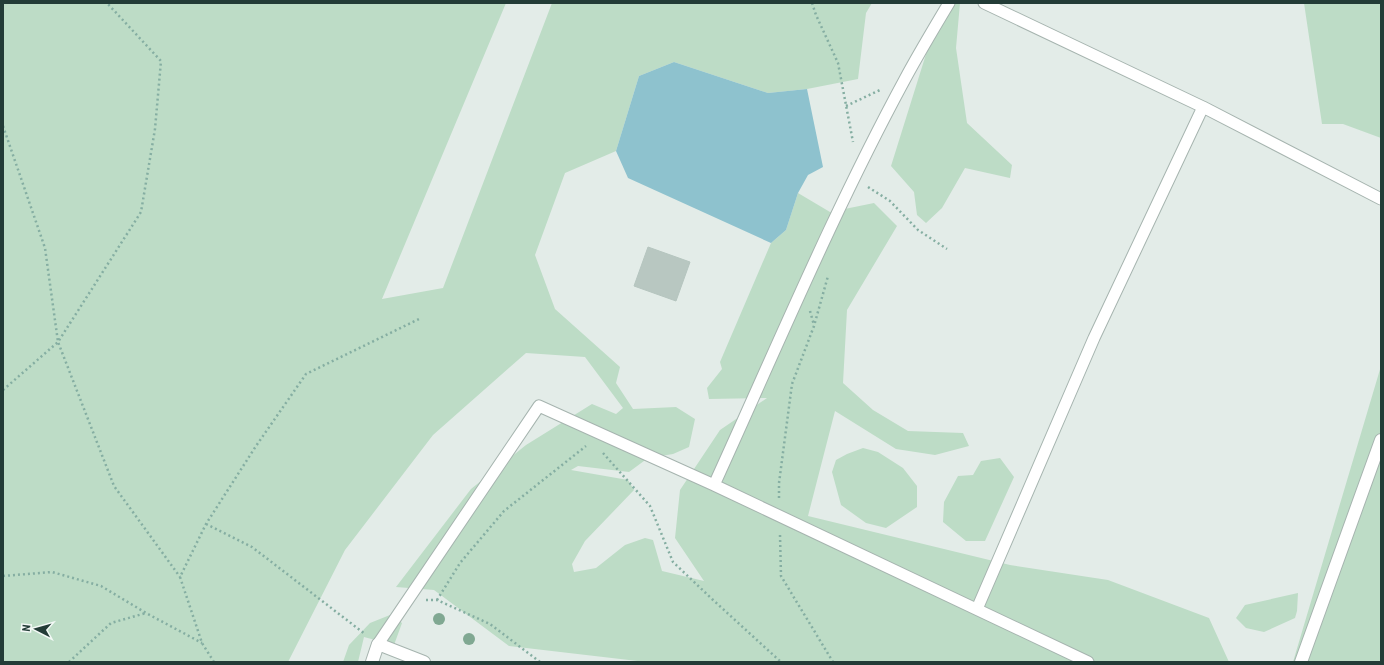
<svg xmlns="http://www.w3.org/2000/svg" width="1384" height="665" font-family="'Roboto Condensed',sans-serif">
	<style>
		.green { fill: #bddcc6 }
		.water { fill: #8ec2ce }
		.building { fill: #b8c7c1; stroke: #b5c5bf }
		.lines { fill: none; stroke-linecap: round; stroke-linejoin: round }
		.lane-casing { stroke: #a6b4af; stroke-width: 13 }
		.street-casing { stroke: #a6b4af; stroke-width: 14 }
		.path { stroke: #85aea2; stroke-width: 2.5; stroke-dasharray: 2 3; stroke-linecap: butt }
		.lane { stroke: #fff; stroke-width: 11 }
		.street { stroke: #fff; stroke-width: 12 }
		.tree { fill: #80a892 }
	</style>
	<rect width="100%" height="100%" fill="#e3ece8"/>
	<!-- green -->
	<path class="green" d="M3,3H506L382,299L443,288L552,3H872L866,13L858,79L807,89L768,93L674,62L639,76L616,151L565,173L535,255L555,309L620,367L616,383L633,409L676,407L695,419L689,447L673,454L648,458L629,472L578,466L571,470L628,480L634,490L585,541L572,564L574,572L596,568L625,545L645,538L653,540L662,571L704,581L675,538L680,490L720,430L767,398L709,399L707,388L722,369L720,362L771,243L786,230L798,193L830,212L874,203L897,226L847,310L843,383L873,410L908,431L963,433L969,446L935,455L896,449L835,411L808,516L1010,565L1108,580L1209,618L1229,662H646L509,646L434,590L396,587L471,489L526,445L592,404L616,414L623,408L585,357L526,353L433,435L345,550L288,662H3Z
		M942,3H960L956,48L967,123L1012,165L1010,178L965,168L942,208L926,223L917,215L914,192L891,166Z
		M1304,3H1381V138L1343,124H1322Z
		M1381,366V662H1293Z
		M863,448L878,452L903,468L917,486V507L886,528L866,523L841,505L832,472L836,460L847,454Z
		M1000,458L1014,477L985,541H966L943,522L944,502L958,476L973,475L981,461Z
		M1298,593L1297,611L1295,618L1264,632L1246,628L1236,618L1245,605Z
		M390,615L402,623L394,645L364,637L358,662H343L349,645L370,623Z"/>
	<!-- water -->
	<path class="water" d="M674,62L768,93L807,89L823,167L808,175L798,193L786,230L771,243L628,178L616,151L639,76Z"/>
	<!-- building -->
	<path class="building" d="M648,247L690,262L676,301L634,286Z"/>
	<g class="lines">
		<!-- lane casing -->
		<g class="lane-casing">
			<path id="lane" d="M1203,107L1381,199
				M714,485L1088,662
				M977,609L1094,338L1203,107L984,3
				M378,644L539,406L714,485C776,349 834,210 905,79C919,53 934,28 949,3"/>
		</g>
		<!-- street casing -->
		<g class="street-casing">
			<path id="street" d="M372,662L378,644L424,662
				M1301,662L1381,440"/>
		</g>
		<!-- path -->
		<path class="path" d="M812,3L816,15L838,63L853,142
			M846,106L880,90
			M3,126L45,248L58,342L114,486L180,577
			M868,187L890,201L918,230L947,249
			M810,311L814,325
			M3,390L58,342L141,212L155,129L161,61L107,3
			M603,453L650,506L673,562L712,599L781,662
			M779,498V483L792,384L814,326L828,276
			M206,524L252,547L365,634
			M780,535L781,576L833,662
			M3,576L52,572L101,586L146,613L202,643
			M426,600H437L490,624L540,662
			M437,600L460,563L504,511L586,446
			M69,662L111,623L146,613
			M214,662L202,643L180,577L206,524L256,446L306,374L421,318"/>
		<!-- lane -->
		<use href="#lane" class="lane"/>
		<!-- street -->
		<use href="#street" class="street"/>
	</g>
	<!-- trees -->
	<g class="tree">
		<circle cx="439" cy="619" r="6"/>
		<circle cx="469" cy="639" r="6"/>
	</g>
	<!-- border -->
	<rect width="1384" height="665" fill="none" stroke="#233c37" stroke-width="8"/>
	<!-- north arrow -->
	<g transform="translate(36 629) rotate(276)" stroke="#f3f9f6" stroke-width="3" paint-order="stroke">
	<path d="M0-3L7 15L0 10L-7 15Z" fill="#233c37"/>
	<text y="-6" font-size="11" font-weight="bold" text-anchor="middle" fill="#233c37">N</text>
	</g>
</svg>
